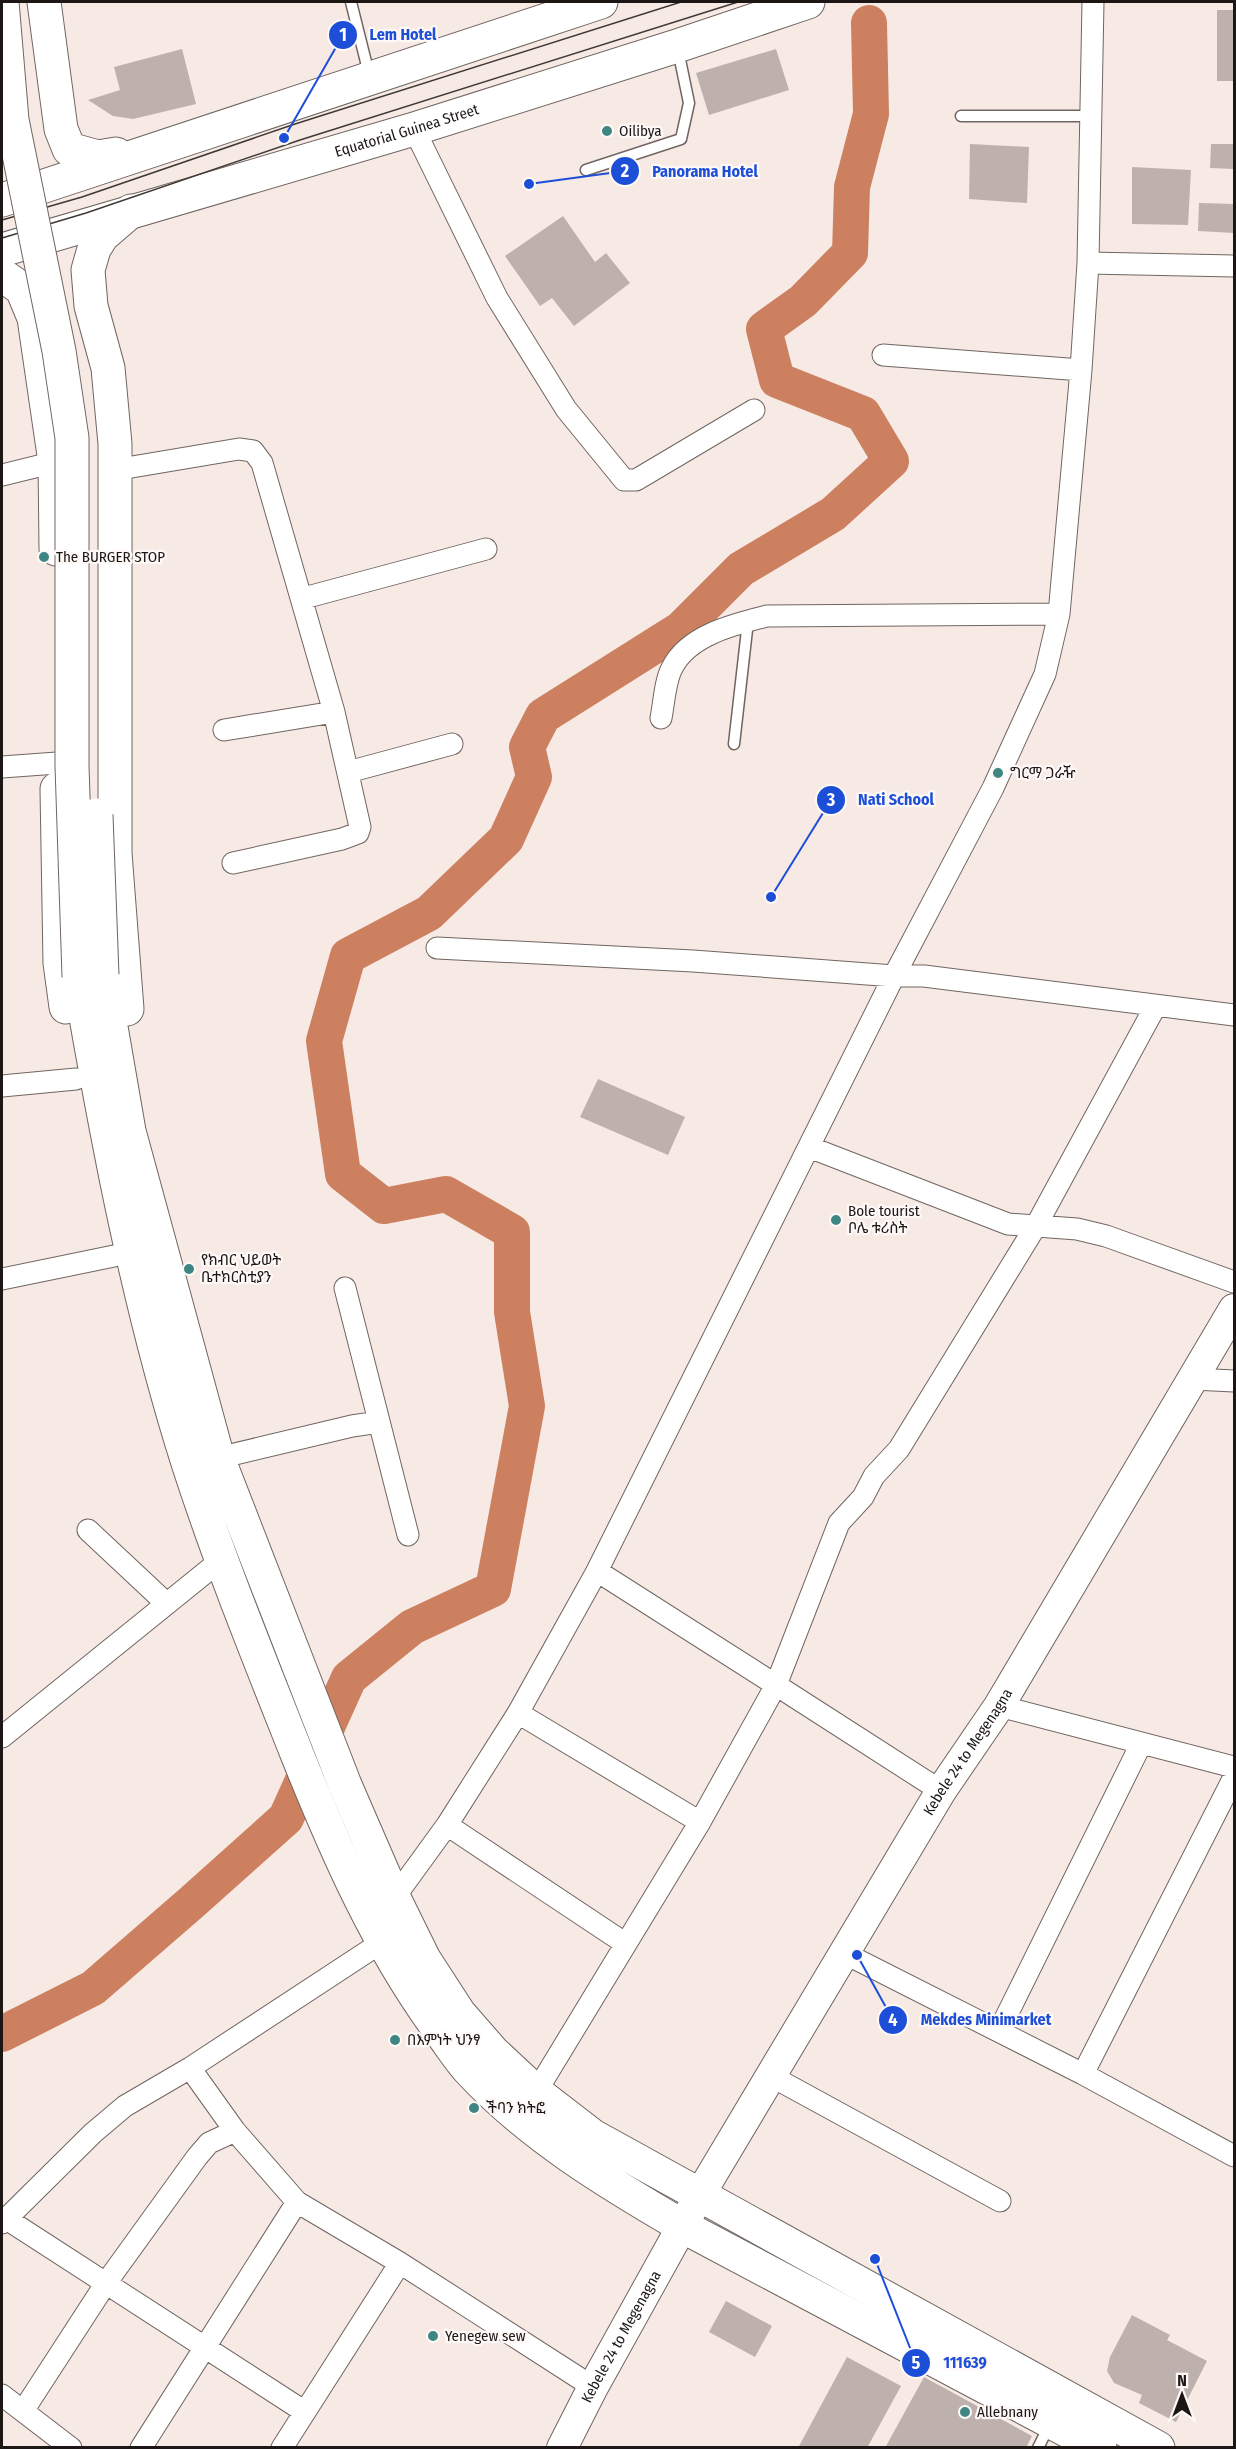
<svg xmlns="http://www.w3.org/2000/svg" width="1236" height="2449" font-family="'Fira Sans Condensed','Noto Sans Ethiopic',sans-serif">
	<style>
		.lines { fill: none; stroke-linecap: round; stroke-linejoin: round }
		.river { stroke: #cd8060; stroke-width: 36 }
		.building { fill: #beb1ad }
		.service-casing { stroke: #706560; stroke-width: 13 }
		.minor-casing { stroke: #706560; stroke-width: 23 }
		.secondary-casing { stroke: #706560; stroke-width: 32 }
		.primary-casing { stroke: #706560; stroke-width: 35 }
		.service { stroke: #fff; stroke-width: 10 }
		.minor { stroke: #fff; stroke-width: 21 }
		.secondary { stroke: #fff; stroke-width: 30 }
		.primary { stroke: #fff; stroke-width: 33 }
		.tram { stroke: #3f3936; stroke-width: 1.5 }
		.primary-bridge-casing { stroke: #706560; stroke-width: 35; stroke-linecap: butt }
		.primary-bridge { stroke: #fff; stroke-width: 33 }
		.poi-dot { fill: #3e8684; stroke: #fef9f7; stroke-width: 2 }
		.labels { text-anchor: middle; stroke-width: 4.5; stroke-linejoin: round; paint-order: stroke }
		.street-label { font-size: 15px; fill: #1c1715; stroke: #fef9f7 }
		.poi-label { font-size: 15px; fill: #1c1715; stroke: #fef9f7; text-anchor: start }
		.leader { fill: none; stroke: #1d4ed8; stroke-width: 2 }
		.callout-dot { fill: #1d4ed8; stroke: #fef9f7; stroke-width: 2 }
		.mark-label { font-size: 18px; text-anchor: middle; font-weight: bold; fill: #fff }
		.callout-label { font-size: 16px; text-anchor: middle; font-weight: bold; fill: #1d4ed8; stroke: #fef9f7; stroke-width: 4.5; stroke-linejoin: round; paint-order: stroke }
	</style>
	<rect width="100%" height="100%" fill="#f7eae5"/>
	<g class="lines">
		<!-- river -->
		<path class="river" d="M2,2034L93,1988L191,1903L286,1818L349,1678L412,1627L493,1589L527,1406L512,1312V1232L446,1194L384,1206L343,1174L324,1041L348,956L429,913L506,839L534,777L527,747L543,716L681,629L741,569L833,514L891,461L863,414L777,380L764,329L803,301L850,253L852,187L871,114L869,23"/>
	</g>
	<!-- building -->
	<path class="building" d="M1217,10H1234V81H1217Z
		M182,49L196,104L133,119L113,116L88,100L120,90L114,67Z
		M776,49L789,90L709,115L696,73Z
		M970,144L1029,147L1027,203L969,199Z
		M1211,144H1234V169L1210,168Z
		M1132,167L1191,170L1188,225L1132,224Z
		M1199,203L1234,204V233L1198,231Z
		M563,216L595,262L606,253L630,283L574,326L552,298L540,306L505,256Z
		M598,1079L685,1117L668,1155L580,1117Z
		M726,2301L772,2326L755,2357L709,2332Z
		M1132,2315L1170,2335L1167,2340L1207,2361L1176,2422L1139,2403L1142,2395L1114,2383L1107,2371L1110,2357Z
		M847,2357L901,2386L867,2448H798Z
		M924,2377L1032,2436L1026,2448H885Z"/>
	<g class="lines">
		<!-- service casing -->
		<g class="service-casing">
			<path id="service" d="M351,2L369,74
				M961,116H1091
				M586,170L681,139L689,103L678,50
				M734,744L748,621
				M1038,2448L1050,2424"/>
		</g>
		<!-- minor casing -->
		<g class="minor-casing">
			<path id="minor" d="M414,129L497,298L566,409L624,480H636L754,410
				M1088,263L1234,266
				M883,355L1081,370
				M114,470L239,449L253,451L262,463L334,712L360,827L358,833L342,839L233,863
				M2,475L55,462
				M304,598L486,549
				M661,718C664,703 665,681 672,668C688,635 735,624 767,616L1059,614
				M224,730L334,712
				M2,767L57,763
				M348,772L452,744
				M437,948L693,961L894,976H924L1234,1015
				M2,1086L76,1079
				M809,1147L1008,1224L1077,1229L1106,1236L1234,1282
				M2,1279L114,1256
				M345,1288L408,1535
				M1193,1379L1234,1381
				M218,1458L352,1426L379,1422
				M88,1530L167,1604
				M999,1706L1234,1767
				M518,1713L700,1822
				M2,1737L221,1560
				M941,1791L776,1685L839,1523L863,1497L874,1476L899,1449L1037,1224L1155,1007
				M447,1825L626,1944
				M394,1898L447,1825L518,1713L597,1571L894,976L993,788L1045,674L1059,614L1081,370L1088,263L1093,2
				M844,1953L1083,2074L1234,2156
				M999,2031L1141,1744
				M190,2068L235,2131L297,2202L400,2263L593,2387
				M1083,2074L1234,1777
				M771,2076L1000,2201
				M536,2092L700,1822L776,1685L597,1571
				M5,2218L305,2412
				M2,2223L93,2133L125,2106L190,2068L382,1942
				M2,2395L71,2448
				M23,2411L106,2283L197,2157L209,2143L235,2131
				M141,2448L297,2202
				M282,2448L400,2263"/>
		</g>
		<!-- secondary casing -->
		<g class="secondary-casing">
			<g id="secondary">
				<path id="s1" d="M562,2448L593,2387L699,2196L941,1791L999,1706L1234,1309"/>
			</g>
		</g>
		<!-- primary casing -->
		<g class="primary-casing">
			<g id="primary">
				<path d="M44,2L61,129L69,149L98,157L116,154"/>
				<path d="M2,200L601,2"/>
				<path id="s2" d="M2,250L414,129L677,46L808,2"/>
				<path d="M2,275L22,289L34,318L55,462L56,549"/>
				<path d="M57,789L60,963L66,1007"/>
				<path d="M102,975L129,1131L218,1458L345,1785L394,1898L424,1959L459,2013L493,2052L536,2092L593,2136L1158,2448"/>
				<path d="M79,977C107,1140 138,1305 188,1463C220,1562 259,1658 297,1754C336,1851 377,1945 439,2030C449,2043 458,2058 469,2070C529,2135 608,2183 684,2227L1100,2448"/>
				<path d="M127,1009L115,853V444L108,368L91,306L88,270L94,249L102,236L131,211"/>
			</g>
		</g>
		<!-- service -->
		<use href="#service" class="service"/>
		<!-- minor -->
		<use href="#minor" class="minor"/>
		<!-- secondary -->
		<use href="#secondary" class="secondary"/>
		<!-- primary -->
		<use href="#primary" class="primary"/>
		<!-- tram -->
		<path class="tram" d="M2,220L82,197L295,124L681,2
			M2,238L86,213L300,140L738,2"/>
		<!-- primary-bridge casing -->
		<g class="primary-bridge-casing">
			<path id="primary-bridge" d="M2,2L12,120L59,351L72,438V766L79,977
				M96,815L102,975"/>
		</g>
		<!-- primary-bridge -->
		<use href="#primary-bridge" class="primary-bridge"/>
	</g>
	<!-- markers -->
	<g class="poi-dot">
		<circle cx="607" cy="131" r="6"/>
		<circle cx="44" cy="557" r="6"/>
		<circle cx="998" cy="773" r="6"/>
		<circle cx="836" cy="1220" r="6"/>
		<circle cx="189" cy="1269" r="6"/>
		<circle cx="395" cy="2040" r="6"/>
		<circle cx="474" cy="2108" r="6"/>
		<circle cx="433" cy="2336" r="6"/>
		<circle cx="965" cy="2412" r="6"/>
	</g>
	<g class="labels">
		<!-- street labels -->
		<g class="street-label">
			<text dy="5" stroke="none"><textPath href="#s2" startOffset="422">Equatorial Guinea Street</textPath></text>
			<text dy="5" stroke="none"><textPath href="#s1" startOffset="806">Kebele 24 to Megenagna</textPath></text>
			<text dy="5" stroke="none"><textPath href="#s1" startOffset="126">Kebele 24 to Megenagna</textPath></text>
		</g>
		<!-- poi labels -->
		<g class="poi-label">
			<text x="619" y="136">Oilibya</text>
			<text x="56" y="562">The BURGER STOP</text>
			<text x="1010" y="778">ግርማ ጋራዥ</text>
			<text x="848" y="1216">Bole tourist<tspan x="848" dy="17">ቦሌ ቱሪስት</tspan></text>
			<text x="201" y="1265">የክብር ህይወት<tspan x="201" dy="17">ቤተክርስቲያን</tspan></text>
			<text x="407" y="2045">በእምነት ህንፃ</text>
			<text x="486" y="2113">ችባን ክትፎ</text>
			<text x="445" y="2341">Yenegew sew</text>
			<text x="977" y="2417">Allebnany</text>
		</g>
	</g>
	<!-- callouts -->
	<path class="leader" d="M284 138L343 35M529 184L625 171M771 897L831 800M857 1955L893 2020M875 2259L916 2363"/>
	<g class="callout-dot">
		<circle cx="284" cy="138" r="6"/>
		<circle cx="529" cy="184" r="6"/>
		<circle cx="771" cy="897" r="6"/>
		<circle cx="857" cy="1955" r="6"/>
		<circle cx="875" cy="2259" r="6"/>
		<circle cx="343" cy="35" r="15"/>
		<circle cx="625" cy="171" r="15"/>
		<circle cx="831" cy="800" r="15"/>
		<circle cx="893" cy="2020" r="15"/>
		<circle cx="916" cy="2363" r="15"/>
	</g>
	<g class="mark-label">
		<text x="343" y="41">1</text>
		<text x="625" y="177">2</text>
		<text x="831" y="806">3</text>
		<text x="893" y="2026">4</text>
		<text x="916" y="2369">5</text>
	</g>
	<g class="callout-label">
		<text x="403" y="40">Lem Hotel</text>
		<text x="705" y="177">Panorama Hotel</text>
		<text x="896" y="805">Nati School</text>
		<text x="986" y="2025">Mekdes Minimarket</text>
		<text x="965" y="2368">111639</text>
	</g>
	<!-- border -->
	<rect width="1236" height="2449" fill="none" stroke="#1c1715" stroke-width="6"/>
	<!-- north arrow -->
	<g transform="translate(1182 2395)" stroke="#fef9f7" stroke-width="4.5" paint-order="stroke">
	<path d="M0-4.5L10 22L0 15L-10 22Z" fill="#1c1715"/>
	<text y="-9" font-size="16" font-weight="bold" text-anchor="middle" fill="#1c1715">N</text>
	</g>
</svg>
